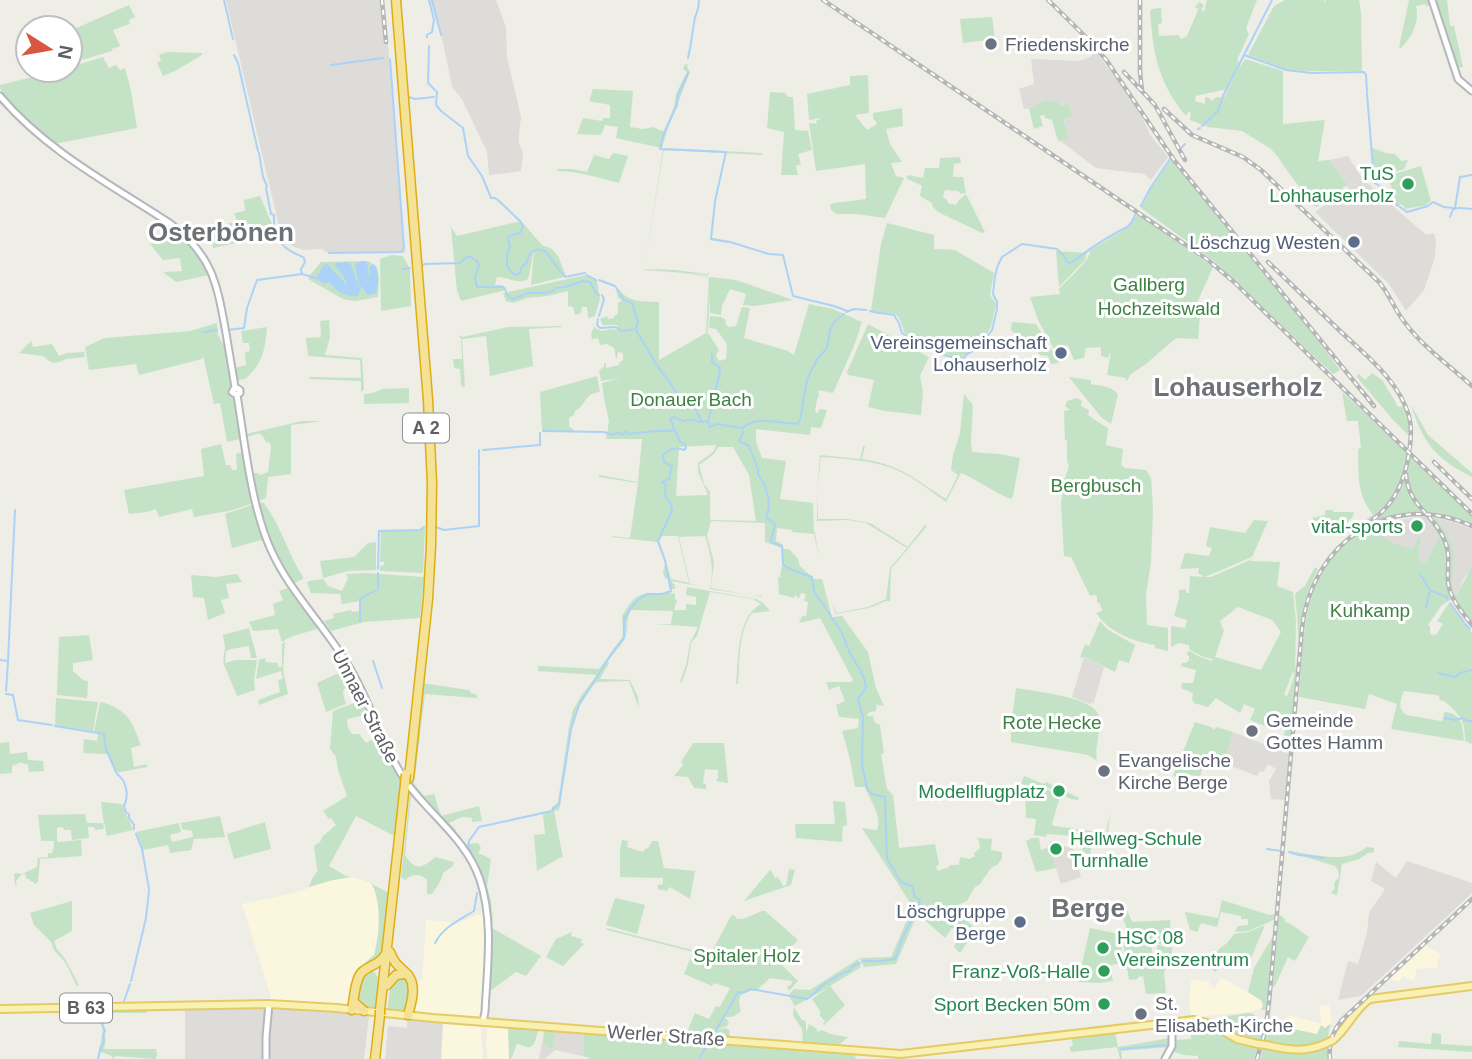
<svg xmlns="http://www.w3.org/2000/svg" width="1472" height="1059" font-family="Helvetica,sans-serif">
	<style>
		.commercial { fill: #fbf6de }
		.industrial { fill: #dddcd8 }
		.education { fill: #dedcd4 }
		.green { fill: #c4e3c6; fill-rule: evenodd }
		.water { fill: #acd2f7 }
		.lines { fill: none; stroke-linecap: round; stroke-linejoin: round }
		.stream { stroke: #acd2f7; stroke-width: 2 }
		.secondary-casing { stroke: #b4b7bc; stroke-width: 9 }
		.primary-casing { stroke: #e5ca68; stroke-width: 10 }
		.highway-casing { stroke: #dfad14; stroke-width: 11 }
		.secondary { stroke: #fff; stroke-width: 5 }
		.primary { stroke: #f8f1b1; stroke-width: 6 }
		.highway { stroke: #f4e297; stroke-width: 8 }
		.rail-casing { stroke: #b5b6b6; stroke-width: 4.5 }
		.rail { stroke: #fff; stroke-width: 2; stroke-dasharray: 5; stroke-linecap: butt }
		.primary-bridge-casing { stroke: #e5ca68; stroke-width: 10; stroke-linecap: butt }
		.highway-bridge-casing { stroke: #dfad14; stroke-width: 11; stroke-linecap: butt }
		.primary-bridge { stroke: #f8f1b1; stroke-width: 6 }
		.highway-bridge { stroke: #f4e297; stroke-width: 8 }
		.worship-dot { fill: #6b7280; stroke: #fff; stroke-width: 2.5 }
		.leisure-dot { fill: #2e9e5b; stroke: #fff; stroke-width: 2.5 }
		.service-dot { fill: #5c6f8a; stroke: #fff; stroke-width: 2.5 }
		.labels { text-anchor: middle; stroke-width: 6; stroke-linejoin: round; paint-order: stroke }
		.shield { fill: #fff; stroke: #8e9093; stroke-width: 2 }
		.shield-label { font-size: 18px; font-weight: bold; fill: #5d6065 }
		.worship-label { font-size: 19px; fill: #5b616d; stroke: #fff; text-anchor: start }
		.leisure-label { font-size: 19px; fill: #27864d; stroke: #fff; text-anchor: end }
		.service-label { font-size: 19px; fill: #4e5e75; stroke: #fff; text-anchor: end }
		.park-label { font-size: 19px; fill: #3e8345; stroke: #fff }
		.street-label { font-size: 19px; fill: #5d6065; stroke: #fff }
		.district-label { font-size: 26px; font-weight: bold; fill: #6e7276; stroke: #fff }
	</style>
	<rect width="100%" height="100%" fill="#eeede6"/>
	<!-- commercial -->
	<path class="commercial" d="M351,877L369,882L374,888L378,903V931L374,955L364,964L350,1006L271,1002L270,994L242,904L293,893L333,880Z
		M485,914L486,946L480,1017L429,1015L415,1011L416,981L422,980L426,920L451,922L454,925L476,915Z
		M1425,945L1440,954L1437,968L1417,969L1414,981L1402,976L1399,982L1389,978Z
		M1221,977L1258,998L1261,1002L1262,1007L1260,1009L1250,1012L1191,1017L1189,1001L1191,980L1209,981V985L1215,989Z
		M1329,1005L1332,1023L1325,1028L1322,1025L1317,1034L1284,1027L1286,1017L1292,1016L1321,1024L1320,1006Z
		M443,1021L475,1024L478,1026L481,1029L483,1059H441Z
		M491,1024L508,1025L509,1059H488L486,1046L487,1027Z"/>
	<!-- industrial -->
	<path class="industrial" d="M226,0H382L388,45L405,253L326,252L323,249L304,250L292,246L284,236L279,226L258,137Z
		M430,0H496L506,27L507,57L521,117L519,133V143L523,153L521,171L489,175L487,152L462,99L452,87L443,42Z
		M1095,51L1120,83L1140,114L1151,136L1168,157L1151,180L1144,174L1096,168L1063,143L1059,140L1069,138L1064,119L1065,103L1060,106L1024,109L1019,89L1034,84L1031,59L1079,61L1090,57Z
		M1348,156L1362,178L1386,200L1426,235L1434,233L1436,241L1435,257L1424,290L1406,311L1389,284L1315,212L1348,188L1329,160Z
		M1418,517H1427L1439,537L1437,544L1447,554L1444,571L1431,566L1432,559L1440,560L1434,557V548L1426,564L1420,562L1419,549L1421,538H1418L1415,549L1400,546L1386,540L1374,530L1399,520Z
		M1436,518L1453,522L1472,529V562L1471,569L1463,580L1458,594L1454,595L1451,584L1452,554Z
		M1084,657L1104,667L1093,705L1092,702L1090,704L1072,697Z
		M1233,732L1289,754L1285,800L1271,799L1269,781L1276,769L1268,764L1263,772L1260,771L1257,776L1224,763Z
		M1407,861L1472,883V893L1361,996L1338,1000L1348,961L1358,964L1367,933L1369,913L1385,889L1371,881L1376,862L1396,878Z
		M260,1005L314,1009V1011L369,1016L364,1059H185V1010L190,1007Z
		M406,1018L443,1021L441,1059H385L388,1026L407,1028V1022Z
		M545,1027L584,1030L583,1056L555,1050L545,1059H539Z"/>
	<!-- education -->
	<path class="education" d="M1050,841L1073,849L1081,877L1061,884L1049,847Z"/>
	<!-- green -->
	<path class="green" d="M1207,0H1257L1246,28L1249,34L1237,60L1239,61L1227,89L1196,96L1195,101L1205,104V98L1208,97L1212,101L1216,97L1224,98L1238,69L1245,59L1283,71V124L1325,120L1318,161L1329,160L1347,185L1317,207L1314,206L1288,172L1278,157L1271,149L1242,131L1208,127L1190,120L1191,113L1188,112L1186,116C1158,83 1153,53 1150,11L1152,9L1161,8L1162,23L1158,24L1159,36L1178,35L1181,39L1187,36L1198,10H1200L1195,7L1199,2L1204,5L1201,10L1204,12Z
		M1285,0H1324L1325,2L1326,0H1359L1361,12L1362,71H1305L1284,69L1248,55L1274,6Z
		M1409,0H1430L1431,3L1426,7V4L1416,6C1420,20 1412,38 1401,48L1399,47Z
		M1435,0H1447L1450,26H1454L1463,67L1457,68Z
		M129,5L135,17L129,20L130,24L113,30L120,46L112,49V51L82,60L74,29Z
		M992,17L995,39L963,43L960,19Z
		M167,52L202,53V55L177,70L163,76L157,63L161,61L159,55Z
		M103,57L109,68L116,65L120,70L125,68L131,91L137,128L54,144C40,131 0,103 0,85L61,70H70V67Z
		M685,64L688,65L687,67L690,72C681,97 669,121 662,148L616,138L618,127L605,125L601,135L577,134L583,118L602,121L603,118H610V105L589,101L593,89L633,91L630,127L643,129L654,127L659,130L664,131L674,107L676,94L687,72L683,69Z
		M868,75L869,113L855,115L867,130L877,124L873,118V113L902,108L903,126L886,129L890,144L902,162L891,163L896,176L904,178L885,218L857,214H836L831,210L830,205L834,203L866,199L865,164L816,171L809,123L817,124L816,120H819L820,118L809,120L807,94L850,85V76Z
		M770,92L785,93L788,97H793L795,130L808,131L812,150L798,154L801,164L796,166L798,175H781L784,132L767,128Z
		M1045,101H1056L1061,106L1065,103L1069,106L1072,115L1064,120L1069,139L1058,141L1052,120L1045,118L1044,115L1040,116L1043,126L1034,129L1029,108L1037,107L1036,105Z
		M664,148L762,153V155L726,153L716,201L712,238L728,241V243L710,240L715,201L725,153L663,150L644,269L676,270L707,274L709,272L708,275L686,273L708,276L710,278L711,277L736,280L793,300L755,306L743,305L746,294L730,289L722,306L721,315L710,313V295L708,329L707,334H709L719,350L716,355L719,361L726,359L727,344L716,329L709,328L710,316L721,317L725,319L726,325L729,327L736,326L742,307L750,308L744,338L788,351L794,355L809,304L833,309L862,322L854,346L833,393L818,390L819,396L817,399L815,412L818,413L820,409L827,410L821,428L811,427L810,435L756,429V442L762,458L786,461L780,499L813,503L814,532L815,533L819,558L814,534L792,532V530L777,528L776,541L782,544L784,549H789L798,559L800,566L814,579H822L832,617L842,616L868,652L876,688L884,706L878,705L877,703L876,711L868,713L867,716H873L874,722L880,725L884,753L881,754L887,789L893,795L899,848L935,844L939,864L936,867L938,871L949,867L950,865H959L960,857L970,859L972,857H975L974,853L980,848L979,841L977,838L992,839L991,850L1002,852V859L997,865L991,868L980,884L974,888L967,901L958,905L967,921L975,928L974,930L968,927L964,933L970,937L961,952H959L954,947L960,932L952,928L945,938L916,912L862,828L877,830C882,813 870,802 865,787H855L850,759L842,731L858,728L859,719L839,717L836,705L845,701L839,686L829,690L826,682H852L853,680L820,618L799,623L802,616H806L808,602L804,601L806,594L801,593L799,598L795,595L794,598L779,594L778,577H780L782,564V548L765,542V523L711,521L707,536L714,562L711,588L759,597L761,595V597L710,589C714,570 711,554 705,536L679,537L690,584L703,587L671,581L675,585V589H671V593L675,594V599L677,600L674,610H686V604L696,605V597L686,595L687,587L756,599L762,602L770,611L752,613C738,632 740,661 738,684H736C739,658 736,618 761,604L753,599L710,592L697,636L691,643L688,664L682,682H680L686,665L690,643L698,627L655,624H671L673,611L631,610C625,620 629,628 625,638C621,646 613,654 607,662L609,663L600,679L630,680L638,697L639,708L629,681L597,682C565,712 566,769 559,810L554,811L563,858L561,857L537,871L534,835L545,834L543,814L552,812V808L558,802L569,727L573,710L581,696L597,675L538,671V666L599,669L622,638L623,630L622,616L628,606L635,598L643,594L666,593L669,592L671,589L668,579L665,578L663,572L665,563L657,542L612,537V536L630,538L638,483L599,477V475L638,482L642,439H606L609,421L604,399L602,383L620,378L601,381L599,370L604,367V363H606V368L619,365V363L623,360V353L618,352L617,358L616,359L614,348L607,344L600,345L598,338L592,339L591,335L594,326L596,329L602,331L611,329L617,330V325H603L600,319L607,316L608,319L614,318V316L618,314V303L622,300L618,298L616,289H619C628,303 643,301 659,302V360L706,333L709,277L683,273L635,272L685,273L645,270L644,269ZM716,445L713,452L698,463V472L708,495L676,496L679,447ZM718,447H733L749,475L756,521L711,520L710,518V492L704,484L699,465L714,454ZM662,536H678L689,583L671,579L659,541Z
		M1372,148L1386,153L1395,154L1401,161L1408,160L1404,169L1382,176L1375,181Z
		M613,153L628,156L619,183C599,178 579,171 557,171L558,169H573L587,172L594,155L609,159Z
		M960,157L961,163L954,164L953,177H963L966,193L961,194L958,191L945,190L943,197L947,200L948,203L956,205L959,200L966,194L985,232L982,233L938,212L932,206L933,204L920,196L922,186L906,178L908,175L923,178L925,168H939L940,158Z
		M1172,158L1232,233V234L1267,274L1340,370L1333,374L1214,261L1141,208L1152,187Z
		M1421,166L1431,201L1427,203V205L1405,209L1404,206L1401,204L1399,206L1396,202L1388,176Z
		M260,196L272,224L241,231L234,213L245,211L244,200Z
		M1138,214L1213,267L1197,303L1201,304L1198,339L1176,338L1147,363L1130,375L1127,381H1126V378L1107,375L1111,351L1108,358L1101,356V347L1086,348L1084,358L1074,360L1068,345L1054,349L1038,320L1030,297L1060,294L1059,289C1070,277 1083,267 1090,254L1089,251L1127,228Z
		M521,221L542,245L552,249L558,256L566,276L564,277L531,285L534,249L529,276L527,280C516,284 509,277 497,277L495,285H502L506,288V290L461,301L457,291L451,227L457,236Z
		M233,222L241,242L213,248L210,230Z
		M887,223L934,235V249L955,250L994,273L990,295L996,304C993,318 991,332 982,342C976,349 969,351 963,357C942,359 921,344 904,332C898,304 890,317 871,311L881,244Z
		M172,228C187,243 199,256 209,275L176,282L163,272L182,271L180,258L163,260L150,244L172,233Z
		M1056,251L1087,253L1085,260L1059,287Z
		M392,255L403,256L410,269L411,306L381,311L380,259Z
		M368,261L377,267L379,277L378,297L355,301L343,299L308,279L310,275L321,262Z
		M586,275L597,281L600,299L595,316L588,318L587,307H582L581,313L575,315L573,307L568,306V291L548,296L527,298L513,303L506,301L503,293Z
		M329,320L330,337L325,355L362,358L364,390L361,392V381L309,379V377L361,378L360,360L308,356L306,338L321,337L320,321Z
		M1012,322L1036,324L1059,363L1051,364L1048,356L1040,355L1033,347L1023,343L1011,330Z
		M217,323L218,335L222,343L226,342L232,385L230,393L235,398L242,436L240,437V439L227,442L220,403L214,404L203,356L202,359L139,375L136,364L89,370L85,347L105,338L190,331Z
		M868,324L929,357L920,376L923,392L921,415L885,411L868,407L874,380L848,375L847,372Z
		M562,326V327L529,329L533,366L490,376L486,336L462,339L465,386L463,388L461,384L460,369L454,368L453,359H462L461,338L459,337L461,335L462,337L508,327Z
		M267,327C265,350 263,363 245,379L237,380L234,368L246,365L245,352L250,351L249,343H243L241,331Z
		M31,341L33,347L52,344L59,356L67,353L84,352L85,357L66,359L59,362L52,363L43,356L19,353Z
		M1372,373L1382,380L1395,401L1396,404L1399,407L1403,406L1408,419L1410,437L1393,420L1356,376L1359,374L1365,380Z
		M597,376L600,392C584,393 586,406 575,411L574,415L569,418V426L575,431H542L540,392Z
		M1069,377L1091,380V384C1101,386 1111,386 1118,394L1111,424L1101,417Z
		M409,388V403L364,404V394L373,393L382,389Z
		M1342,392L1408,453C1401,485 1395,502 1367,523V519L1373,515C1356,492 1359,476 1358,449L1361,448L1358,421H1347Z
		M964,394L973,405L971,441L972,452L999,454L1020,458L1013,496L1011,499C993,492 978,480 961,473L946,502C931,491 916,479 899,471C874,460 847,459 821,457L817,489L818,519H847L870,523L908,547L925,525L927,526L891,569L890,601H886L869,608L836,614L832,604L837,613L868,607L886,599L890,568L907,548L866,523L847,520L817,521V488L820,455L860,459L863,446H865L862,459C902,465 914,479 946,499L958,475L951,470L953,455L960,433Z
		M1077,398L1082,401L1081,406L1089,410V412L1087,414L1095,420L1108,428L1106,445L1123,449L1121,465L1125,468L1146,470L1151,478L1153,509L1151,563L1146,594L1147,625L1168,628V651L1155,648V645C1132,641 1110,633 1096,613L1102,611L1100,604L1097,602V597L1095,595L1090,596L1071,557L1064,556L1061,504L1064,481L1069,466L1067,460V441L1065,440L1064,411L1070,410L1065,406L1067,401Z
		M1411,405L1428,435L1472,473V477C1436,459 1423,443 1411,405Z
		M302,421H322L291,425V474L268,477L266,498L259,501L253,473H258L260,475L268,472L271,447L270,443L266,442C260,430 258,434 247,437L246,434Z
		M240,440H243L254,503L229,511L194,517L192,509L159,517L156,509L147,512L129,514L124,490L204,476L201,449L221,444L226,465H230L232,470H237L236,454L243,452Z
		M1409,454L1472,515V524L1452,517L1425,513C1408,493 1405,480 1409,454Z
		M1405,477C1407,492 1413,502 1424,513C1405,513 1386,516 1369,525L1368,524C1386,511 1398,498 1405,477Z
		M263,502C281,525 288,554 303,577V579L292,584L271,547L258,504Z
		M255,504L261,529L288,584L287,587L277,572L262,540L232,548L225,514Z
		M1325,510H1333V512H1353L1354,514C1351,522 1341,524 1337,532L1332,533L1325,530L1312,518L1325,515Z
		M1427,517C1439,531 1448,542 1448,561C1447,571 1446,580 1448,589C1452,603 1464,615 1472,627V628L1451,599L1441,606L1428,625L1430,626V634L1436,635L1443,624L1437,621L1449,603L1472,633V744L1465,741C1465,727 1464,720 1454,710C1448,705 1448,702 1440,700L1439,696L1436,695L1404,691C1400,700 1397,709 1407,715L1441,721L1444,719V712C1462,713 1463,726 1464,741L1391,729L1397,704L1369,694L1365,709L1299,697C1305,627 1300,568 1369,528L1371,531L1374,530C1386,541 1399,546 1414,549L1418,537L1421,538L1419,549L1420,562L1426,563L1439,537Z
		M1436,518C1441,526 1448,535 1451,544C1456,560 1449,577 1454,595L1458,594C1462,583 1470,574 1472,562V622C1465,612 1454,602 1450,589C1448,580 1450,570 1450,561C1450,544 1442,533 1432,520Z
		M1254,520L1268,521L1252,557L1205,577H1211L1252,559L1251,561L1280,562L1277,586L1293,592L1296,621L1295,671L1292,674L1284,695L1287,696C1301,664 1299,629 1295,596L1296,593L1305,586L1315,567L1318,569C1292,618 1298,683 1292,738L1284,735L1285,730L1278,727L1272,729L1250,720L1255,709L1244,704L1240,713L1216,698L1208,707L1194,703L1192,698L1193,693L1181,688L1182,683H1193L1196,670L1181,666L1182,663H1186L1189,660V656L1187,655L1188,651L1192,652L1200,657L1212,661L1213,659L1203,657L1189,649V645L1179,643L1171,647V626L1185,628L1187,620L1174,616L1179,598V590L1186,589V593H1189L1190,576L1204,577L1198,573L1199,568L1180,569L1185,553L1209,556L1212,548L1206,546L1210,527L1245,533ZM1238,607L1272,620L1281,632L1261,670L1215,657L1224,631L1220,621Z
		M423,528H425L423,573L380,571V566L384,565V562H380L381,531L422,530Z
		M376,542V570L348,571L323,578L320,561L354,557L368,543Z
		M366,573L424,577L420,618L364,622L331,631L324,621L334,618L333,614L351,610L352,612L360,611V601L342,604L340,594L311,593L307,583L309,581L323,579L328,586L342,591L348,578L346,574Z
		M237,574L242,582L226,584L229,598L221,600L225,613L208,620L204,598L193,597L191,575L216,577Z
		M291,587L322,627C309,633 294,633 282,642L278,629L253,631L249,622L275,615L273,604L283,600L279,591Z
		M1100,621L1107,629L1135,645L1129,663L1119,660L1115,672L1085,657L1080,658L1085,644L1089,646Z
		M249,628L257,658H251L249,646L231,649L226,651L225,663L236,660H257L254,682L255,690L237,696L223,662L225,648L223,635Z
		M323,628L359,687L354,690L351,686L344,689L343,693L346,704L326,712L317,683L347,669L320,629Z
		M89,635L93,660L73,663V671L83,680L88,681L87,698L57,695L59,637Z
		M285,642L283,670L288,694L259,705L258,700L280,692L278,681L283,678L281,671L256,679L259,660L265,658L266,662L278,663V667H282V644Z
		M422,683L469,690L471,693L477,695V698L425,694L414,784L424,796L434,794L441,816L479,806L482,821L472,822V818L462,817L449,823L456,830L452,834L453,838L411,796L405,855C415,871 422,869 435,857L454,862L453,866L443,873L441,880L432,894H427V880C420,873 412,874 405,880L401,877Z
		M1016,688C1032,691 1095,697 1099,716C1102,730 1094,746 1097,761L1088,755L1011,742V726Z
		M56,698L98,702L93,731L55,725Z
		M365,699L370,714L347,719L348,728L352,734H359L366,743L378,736L371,716L403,779L383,951L381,958L354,978L358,969L374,955C380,933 382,906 372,884L389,893L396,837L356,816L329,866L346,876L351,877L333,880L309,887L312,879L318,870L317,869L314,846L320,842L323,836L336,825L331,818L329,819L323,811L347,796L338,770L336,757L330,749L333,711Z
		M102,702C129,712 130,718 141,745L131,748L134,767L147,764V767L116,773L107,754L83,753L84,739L97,741L98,733L94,731L100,703Z
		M1195,722L1211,727L1214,730L1216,727L1233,732L1224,763L1206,757L1200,776L1190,775L1186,780L1173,776Z
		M9,742L10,754L27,752L28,760L43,761L44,771L29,772L28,764H23L22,762L12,766V773L0,774V743Z
		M693,743H724L728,783L716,781L718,778V770L705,769L703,783L706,784V789L694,788L688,777L674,776L683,765L681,762Z
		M1024,776L1044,784L1046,782L1079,798L1078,800L1071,799L1044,786L1043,787L1060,796L1052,824L1054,826L1106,833L1110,812L1107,844L1093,840L1090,855L1082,851L1085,837L1047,834L1046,837L1034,835L1036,819L1026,818L1025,785L1021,784Z
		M833,801L845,802L847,825L843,826L842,842L796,838L795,824H835Z
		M101,802L122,804L133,830L107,836L105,827L106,824L104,825Z
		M85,814L87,823H103L104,829L95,830L94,827H88L89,838L72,840L71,830H64L63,827L57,828V842L81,840L82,856L40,859L38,882L34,884L33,881H30L29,879H27L25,874H22L16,881L17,885H15L14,873L22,874L37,867L38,858L48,857V853H52L54,846V841H41L38,815Z
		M220,816L225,837L194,839L191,850L170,853L168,845L143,850L136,832L179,823L181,832L170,835L172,842L193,837L192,831L182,829L181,823Z
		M265,822L271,849L234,859L227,834Z
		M1032,838H1039L1041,850L1049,847L1056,868L1036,872L1026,841Z
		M622,840L628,841L627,847L643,852L646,848L648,849L652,841H658L664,868L695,871L690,899L670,887L667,891L658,889V885L663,884V878L620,877V850Z
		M466,843L468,846L469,844L478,843L481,848L478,853L491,859L487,887L491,901L493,923H490C487,895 482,870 465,846Z
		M1367,847L1374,848V852L1368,853L1359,859L1342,864L1337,895L1331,893L1335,888L1334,883L1339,877L1338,870L1335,866L1289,852V851C1316,854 1344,865 1367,847Z
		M789,869L795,870L791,885L744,901L769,871L771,870L775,878L778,877L783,886L786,885Z
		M615,898L645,905L637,934L606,925Z
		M1123,900L1132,922L1170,920L1172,946L1145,942L1129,934L1116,901Z
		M1222,900L1269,915L1276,914V919L1248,931L1235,932L1238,926L1248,925V919H1241V916L1221,912L1217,927L1201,923L1197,932L1190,930L1185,912L1218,918Z
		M72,901V931L54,941L57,949L65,959L79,985L77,986L65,962L54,950L51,942L34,925L30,913Z
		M762,911H765L798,940L778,961L798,981L789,991L787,986L791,985L792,981L770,978L756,991H748L740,996L739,1003L741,1011C736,1015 732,1018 725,1017L729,1022L727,1026L715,1030L726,1028L730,1031L729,1037L744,1039V1040L686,1035L695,1013L709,1019L716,1006L720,1007L730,988L714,983L712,986L684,974L693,952L607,930L606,928L708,954L711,953L731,916L734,915L737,919H743Z
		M915,914L917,915L896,964L864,967L859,958L891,957L909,915Z
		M1279,914L1285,919V922L1289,923L1309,937L1297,958L1294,961L1288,957L1275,986L1273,987Z
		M1265,925L1246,970L1229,957L1215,972L1210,967V965L1219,949L1227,943L1234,934L1248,932Z
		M492,928L541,956L526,976L516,972L490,991L489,929Z
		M1090,928L1119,934L1124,963L1110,965L1113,981L1100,983L1078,982Z
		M572,932L571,936L582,939L581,943L584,944L563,966L546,957L556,939Z
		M1274,934L1267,1010H1260L1263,1007L1262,1001L1248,992L1254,968Z
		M1124,935L1133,937L1134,942L1151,944L1153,956L1158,955L1157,945L1172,947V952L1164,973L1166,993L1146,994L1143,976L1138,977V979L1129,980L1122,936Z
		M858,959L861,967L830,986L845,1005L824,1025L823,1023L825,1021L820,1016V1011L812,999L829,987L795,1006L789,997L790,993L794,989L810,990Z
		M369,971L374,972C384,982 379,997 377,1010L368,1009L358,1005L357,995L359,979Z
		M403,975L411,985L405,1013L387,1011L391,981Z
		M794,1007L802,1020H804L806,1023V1033L809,1024L817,1029V1032L822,1030L830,1034L848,1037L838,1046L803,1043L802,1029L793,1015Z
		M146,1008V1013H102C102,1028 108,1032 104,1049H156L157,1056L155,1059L115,1056L114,1059H113L112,1056L101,1052L99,1057H98L103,1031L97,1013H69L67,1009Z
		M1248,1013L1254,1014V1020L1265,1024L1256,1059H1194H1198V1056L1184,1055L1171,1051L1175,1040L1191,1039L1190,1022H1199L1243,1039L1215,1024V1022L1220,1017Z
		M1270,1016L1271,1017L1270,1030L1281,1034L1284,1027L1317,1034L1321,1025L1325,1028L1330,1024L1331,1026L1329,1029L1328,1041L1298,1049L1264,1044Z
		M508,1025L555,1028L553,1046L550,1048L544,1043V1031H538C536,1037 535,1049 526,1047C523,1046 520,1044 517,1044L511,1059H509Z
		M584,1030L854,1053L856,1059H589V1058L583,1056Z
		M1115,1032L1118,1047L1170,1038L1169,1047L1121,1051L1122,1059H1120L1117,1047L1071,1052L1069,1047L1073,1046L1071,1037Z
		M1432,1033L1441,1034V1044L1472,1046V1052L1398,1047L1399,1041L1431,1044Z
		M1264,1046C1286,1049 1308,1055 1329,1047V1059H1260Z"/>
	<!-- water -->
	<path class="water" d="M364,261L367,262L369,278L370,266L374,264C380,271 378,284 376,293L368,295L358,283L355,265L358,262Z
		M347,262L350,263C355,272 354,280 361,288L358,296C348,298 334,291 330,282L325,284L316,279L323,265L327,264L346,284L347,282L335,265L336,263Z"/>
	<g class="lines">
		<!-- stream -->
		<path class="stream" d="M224,0L233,39
			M432,0L441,35
			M427,37V35L432,32L434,20L429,0
			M429,46L428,83L437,92L436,105L441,111L463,128L468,156L482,176L491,198H495L499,201L520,221L523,226L520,233L509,236L508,238L510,247L507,254V266L513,274L517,275L520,272L522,266L526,264C529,254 532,246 545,251L565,277L585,273
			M234,55L238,63L258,151
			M1244,55L1286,70L1312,73L1364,72L1366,75L1367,91
			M688,58C691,46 692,35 694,23C695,13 699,12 699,0
			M331,65L383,58
			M688,73L678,95L677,105L664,133L660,149L726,152L715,201L711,239L730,242L769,254L783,255L793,296L834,306L847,311
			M1367,93L1374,181
			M409,97L415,99L434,97
			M1202,126L1218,111L1223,96L1272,0
			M1198,129L1200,128
			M1180,149L1185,144
			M259,153L263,177L267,186L266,188L271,214L274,215C273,228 277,242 289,250C294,254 300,255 304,258L305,262L301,269L302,274
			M1375,183L1381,187L1398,206
			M1429,205L1433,202L1444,207L1453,208
			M1141,206L1151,187L1170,159
			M1400,207L1407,212L1428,206
			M1455,208L1460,177L1472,175
			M1461,208L1472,209
			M1450,217L1453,209L1460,208
			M329,253L401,252L404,248L390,59
			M421,266L425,264L460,263L467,257H471L477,261L479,265L475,277L477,287H503L506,291
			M403,269L410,268
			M587,275L596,280
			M599,280L615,286L624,300L632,303L638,321L636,330L656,364
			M506,293L510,298L513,299L528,293H545L553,291L555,288L566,287L583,281L590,282L597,294L599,295
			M870,311C878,314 886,313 894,315L899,323L902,333C920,344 941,359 964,358L967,354L979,348L992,330L997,309V302L993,294L995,276L998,265L1002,257L1022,244L1057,249L1065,257L1067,262L1071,263C1089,249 1107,237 1127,227L1132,222L1136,213
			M846,312L854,309L866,310
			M599,316L604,299L602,295
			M598,319L597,325L600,328L615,327L622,331L636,329
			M228,330L244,328L247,308L257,280L302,274L316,278
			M204,332L217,330
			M657,365L677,393L696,410L701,421L708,422L710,427L717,424L742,428
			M708,422L720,371L719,367L712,362V354
			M543,431L604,432L611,435L617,433L624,434L626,431L629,434C644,432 660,430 673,431
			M479,450V468
			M483,450L540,445V433
			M436,527L444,530L479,526V470
			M378,569L379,531L420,530L424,527
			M1420,574L1429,588
			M1446,596L1448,600
			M1450,603L1464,622
			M1426,608L1430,590L1444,596
			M831,616L814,592L812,577C802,573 791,572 783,564L782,546L771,542L775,525L772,521L766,518C772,503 767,487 758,474V469L749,446L739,441L743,433L742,428C759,415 777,423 797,424L800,420L807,380L817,359L827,348L830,330L834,322L844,314
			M832,618C842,630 844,639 850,653C856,665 865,673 866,688L858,699L863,718L862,764L867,789L872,794L885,797V799L887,859L901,882L912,886L915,897L920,900C919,915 908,923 903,937C900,944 898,952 895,959L881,961H863
			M624,620C629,609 636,600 647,594H662L671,591L665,560L658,541L672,511L671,504L665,496L666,485L662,482L669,479L672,466L664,462L663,455C668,449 676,447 684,450L686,448L685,444L679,441L678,435C673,431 674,425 670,419L672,417L684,421C689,419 695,419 699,422L703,421
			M360,621V599L378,589V573
			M1465,624L1470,629
			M0,660L8,661L15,510
			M373,661L382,688
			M1438,673L1455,677L1460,673L1472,670
			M6,691L8,662
			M6,694L13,695L18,720L52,725
			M1444,718L1456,720L1462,718L1468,721H1472
			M55,726L104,734L106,749L116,772
			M117,774C127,781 129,796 124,806L126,812L129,814V818L134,825V829
			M136,834L142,849L149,889
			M1267,849L1282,851
			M471,851L468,847L469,841L479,827L552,811L553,808L559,805L571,729L579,705L614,650L624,638V622
			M1289,852L1299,855
			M1300,855L1324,858
			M1108,862L1140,865L1146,864
			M435,943C443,927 460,920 474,911L477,893
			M131,981L146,918L149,891
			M123,1004L130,984
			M712,1037L738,992H745L751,989L807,999C813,995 817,991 822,986C825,983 844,972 849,971L853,966L860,963
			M1121,1049L1166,1045
			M98,1059L101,1046L104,1042L103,1035L105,1031L100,1018L101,1010
			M699,1059L709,1041"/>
		<!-- secondary casing -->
		<g class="secondary-casing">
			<path id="secondary" d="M1432,0L1458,79L1472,91
				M0,96C46,151 112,185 171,224C213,256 217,284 226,333C229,351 232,369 235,387L232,392L237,395L240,393V390L235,387
				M237,395C245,444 251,506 271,550C290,592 324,625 348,665C371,702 382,747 407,783C431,816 467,840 480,880C494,922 487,969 485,1012L483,1021
				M266,1059V1037L269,1004
				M1165,1059L1172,1046V1022"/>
		</g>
		<!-- primary casing -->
		<g class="primary-casing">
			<path id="primary" d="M0,1009L269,1004L336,1008L433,1018L901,1054L1194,1020L1211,1024L1237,1039L1258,1044
				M1333,1040C1348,1028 1354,1009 1370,999L1472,986
				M1266,1045C1288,1050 1306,1053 1327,1043"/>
		</g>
		<!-- highway casing -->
		<g class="highway-casing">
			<path id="highway" d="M396,0L428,400L432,483L431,545L428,599L409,778
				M390,952C396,967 399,965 408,975C417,986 411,1004 408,1015
				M387,985L396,975L406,974
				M355,1003L364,1011
				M352,1010C354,999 355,979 362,972C370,965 379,965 385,955
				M380,1010L405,784
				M375,1059L380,1015"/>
		</g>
		<!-- secondary -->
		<use href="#secondary" class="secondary"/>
		<!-- primary -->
		<use href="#primary" class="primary"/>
		<!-- highway -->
		<use href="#highway" class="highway"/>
		<!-- rail casing -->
		<g class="rail-casing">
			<path id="rail" d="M382,0L386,42
				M823,0L1208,260L1234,282L1472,514
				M1048,0L1090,41L1107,61L1174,160L1374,406
				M1140,0V72L1142,91
				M1124,72L1155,105L1185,160
				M1164,109L1192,135L1243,157L1261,170L1379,282C1390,295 1395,311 1406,324C1424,348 1450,366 1472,386
				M1268,262C1291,284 1315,307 1338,329C1364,354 1398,379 1409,416C1413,432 1410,447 1407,464C1401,488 1392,506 1371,521
				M1434,462L1472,499
				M1406,474C1408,506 1433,513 1444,539C1451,553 1447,567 1448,582C1450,599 1462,612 1472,625
				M1257,1059L1265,1032L1269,1003L1302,629C1311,542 1390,489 1472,526
				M1330,1059C1328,1044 1332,1032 1342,1020L1472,899"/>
		</g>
		<!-- rail -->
		<use href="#rail" class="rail"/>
		<!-- primary-bridge casing -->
		<g class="primary-bridge-casing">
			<path id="primary-bridge" d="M1327,1043L1333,1040
				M1258,1044L1266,1045"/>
		</g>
		<!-- highway-bridge casing -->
		<g class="highway-bridge-casing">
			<path id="highway-bridge" d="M405,784L406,774
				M380,1015V1010"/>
		</g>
		<!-- primary-bridge -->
		<use href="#primary-bridge" class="primary-bridge"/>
		<!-- highway-bridge -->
		<use href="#highway-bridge" class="highway-bridge"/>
	</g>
	<!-- markers -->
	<g class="worship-dot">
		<circle cx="991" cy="44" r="7"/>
		<circle cx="1252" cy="731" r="7"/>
		<circle cx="1104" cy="771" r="7"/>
		<circle cx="1141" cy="1014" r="7"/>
	</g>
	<g class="leisure-dot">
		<circle cx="1408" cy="184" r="7"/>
		<circle cx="1417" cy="526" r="7"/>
		<circle cx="1059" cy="791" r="7"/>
		<circle cx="1056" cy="849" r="7"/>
		<circle cx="1103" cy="948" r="7"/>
		<circle cx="1104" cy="971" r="7"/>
		<circle cx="1104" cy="1004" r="7"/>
	</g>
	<g class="service-dot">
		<circle cx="1354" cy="242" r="7"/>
		<circle cx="1061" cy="353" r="7"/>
		<circle cx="1020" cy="922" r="7"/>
	</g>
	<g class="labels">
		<!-- shield labels -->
		<g class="shield">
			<rect x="403" y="413.5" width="46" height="29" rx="5"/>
			<rect x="60" y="993.5" width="52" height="29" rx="5"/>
		</g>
		<g class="shield-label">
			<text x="426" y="434">A 2</text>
			<text x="86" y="1014">B 63</text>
		</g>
		<!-- worship labels -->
		<g class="worship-label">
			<text x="1005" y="51">Friedenskirche</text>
			<text x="1266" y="727">Gemeinde<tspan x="1266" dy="22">Gottes Hamm</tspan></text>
			<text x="1118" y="767">Evangelische<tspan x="1118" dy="22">Kirche Berge</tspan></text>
			<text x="1155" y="1010">St.<tspan x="1155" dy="22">Elisabeth-Kirche</tspan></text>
		</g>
		<!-- leisure labels -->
		<g class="leisure-label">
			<text x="1394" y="180">TuS<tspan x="1394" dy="22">Lohhauserholz</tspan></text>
			<text x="1403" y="533">vital-sports</text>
			<text x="1045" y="798">Modellflugplatz</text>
			<text x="1070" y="845" text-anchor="start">Hellweg-Schule<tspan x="1070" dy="22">Turnhalle</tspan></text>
			<text x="1117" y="944" text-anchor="start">HSC 08<tspan x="1117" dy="22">Vereinszentrum</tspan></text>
			<text x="1090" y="978">Franz-Voß-Halle</text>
			<text x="1090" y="1011">Sport Becken 50m</text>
		</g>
		<!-- service labels -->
		<g class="service-label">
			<text x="1340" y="249">Löschzug Westen</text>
			<text x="1047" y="349">Vereinsgemeinschaft<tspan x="1047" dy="22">Lohauserholz</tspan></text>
			<text x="1006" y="918">Löschgruppe<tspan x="1006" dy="22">Berge</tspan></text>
		</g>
		<!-- park labels -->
		<g class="park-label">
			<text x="1149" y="291">Gallberg</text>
			<text x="1159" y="315">Hochzeitswald</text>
			<text x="691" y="406">Donauer Bach</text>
			<text x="1096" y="492">Bergbusch</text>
			<text x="1370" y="617">Kuhkamp</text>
			<text x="1052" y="729">Rote Hecke</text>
			<text x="747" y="962">Spitaler Holz</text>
		</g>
		<!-- street labels -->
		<g class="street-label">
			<text transform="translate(366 706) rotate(63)" y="7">Unnaer Straße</text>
			<text transform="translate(666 1035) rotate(4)" y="7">Werler Straße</text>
		</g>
		<!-- district labels -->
		<g class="district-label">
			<text x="221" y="241">Osterbönen</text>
			<text x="1238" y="396">Lohauserholz</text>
			<text x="1088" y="917">Berge</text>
		</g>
	</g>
	<!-- north arrow -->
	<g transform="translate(49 49) rotate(101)"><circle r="33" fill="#ffffff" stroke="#bebfc1" stroke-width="2"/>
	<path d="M0-5L12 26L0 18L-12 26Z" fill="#da5640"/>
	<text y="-10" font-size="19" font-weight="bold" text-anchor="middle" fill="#5d6065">N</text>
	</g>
</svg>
